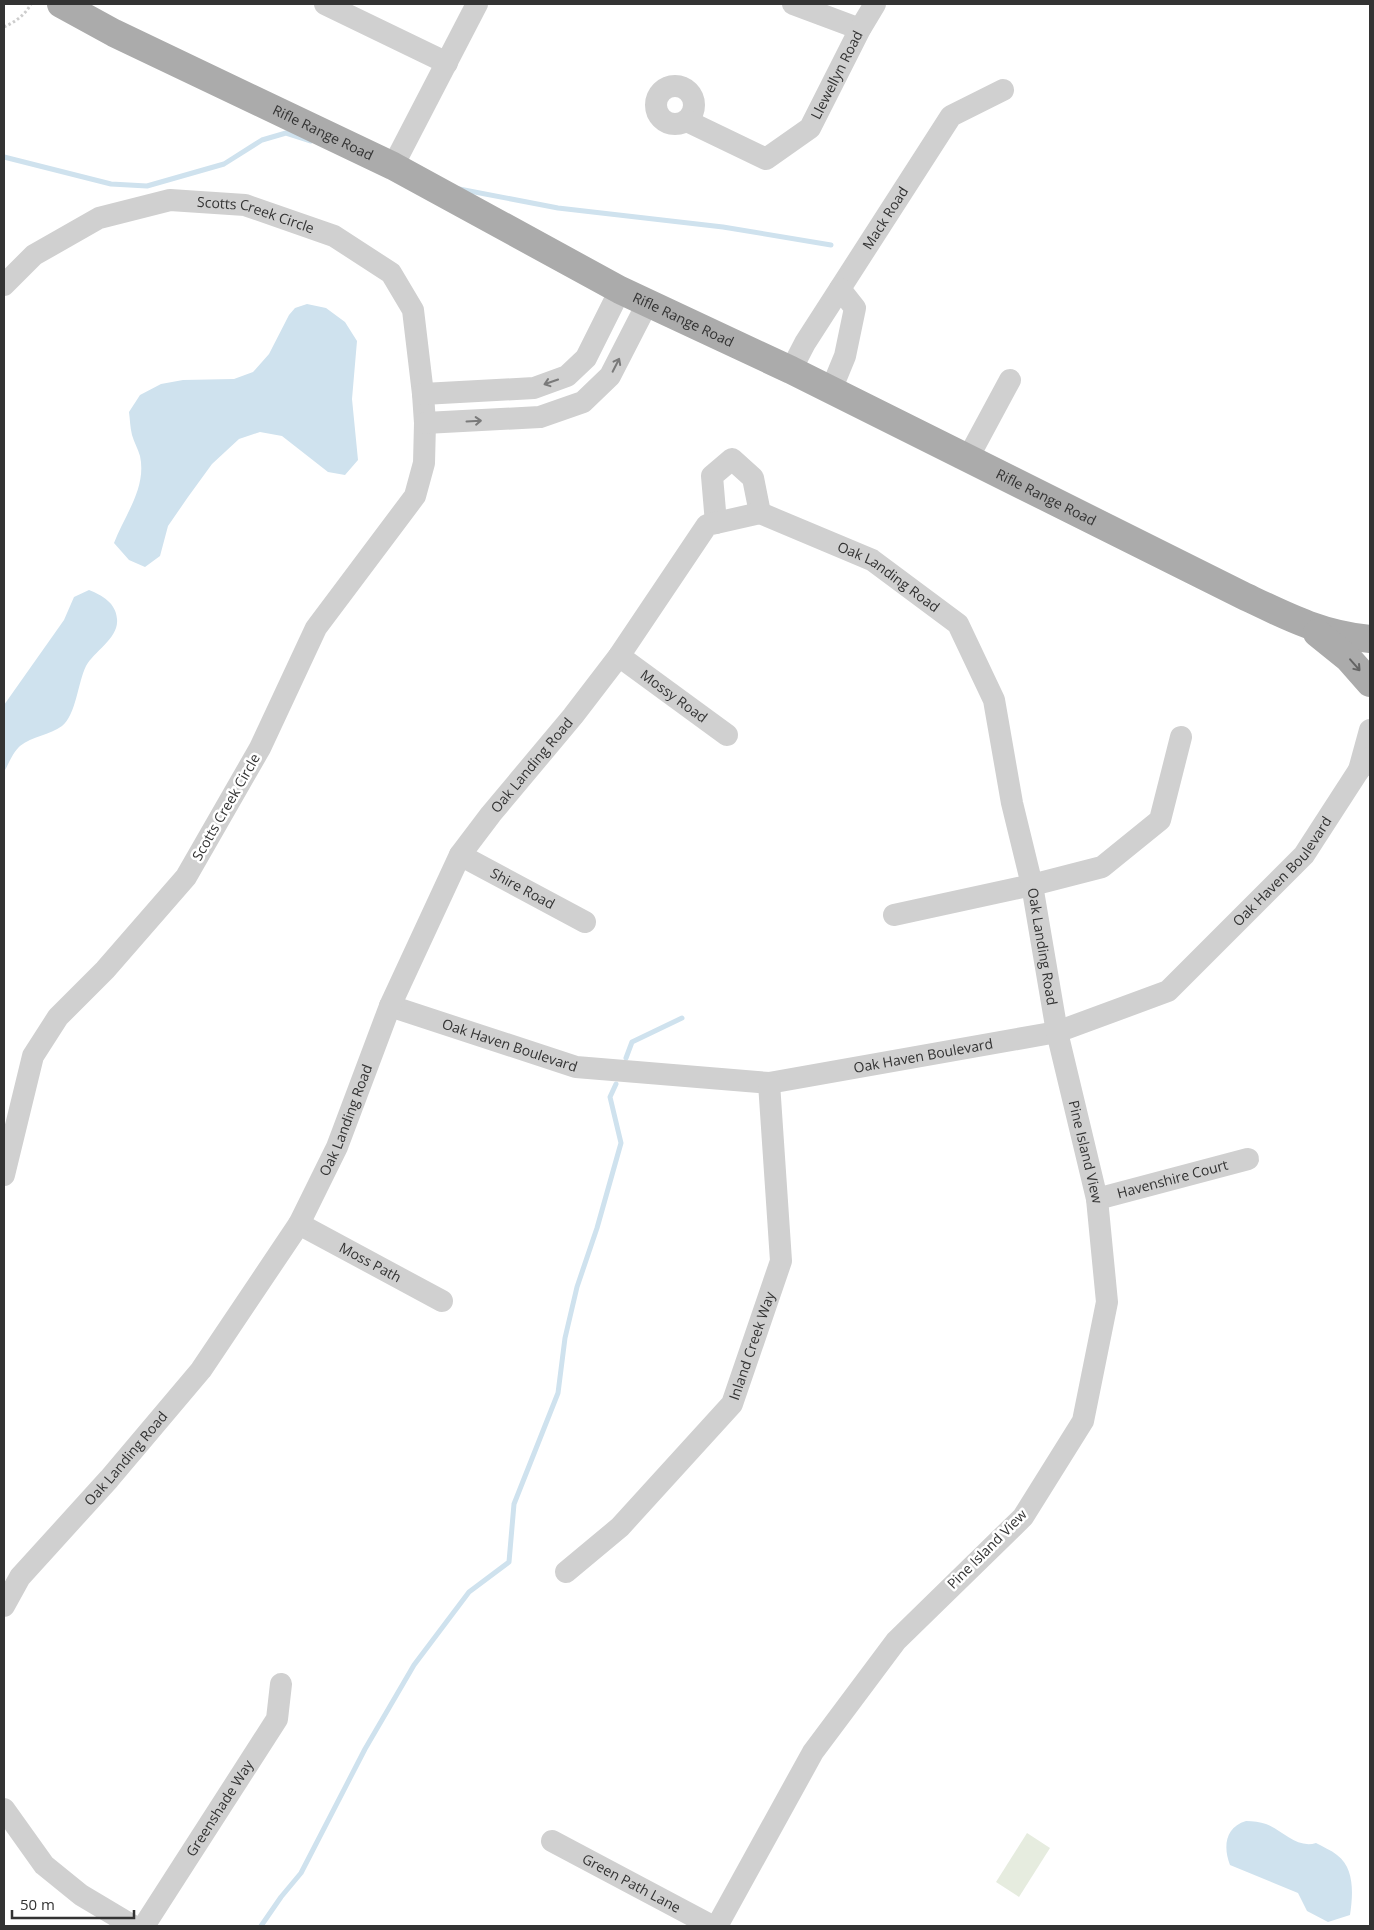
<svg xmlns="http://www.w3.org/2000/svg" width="1374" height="1930" font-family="'Open Sans',sans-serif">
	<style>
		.green { fill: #e6ecdf }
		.water { fill: #cfe2ee }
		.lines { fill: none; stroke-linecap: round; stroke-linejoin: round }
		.stream { stroke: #cfe2ee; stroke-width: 5 }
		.path { stroke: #cdcdcd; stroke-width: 3; stroke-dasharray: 2.5 2.5; stroke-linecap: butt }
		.minor { stroke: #d0d0d0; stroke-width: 22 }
		.major { stroke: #ababab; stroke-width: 28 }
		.oneway { stroke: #7a7a7a }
		.oneway2 { stroke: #636363 }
		.labels { text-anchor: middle; stroke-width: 5; stroke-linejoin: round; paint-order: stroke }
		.street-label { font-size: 14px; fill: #333; stroke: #fff }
	</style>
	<rect width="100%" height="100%" fill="#fff"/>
	<!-- green -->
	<path class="green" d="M1027,1833L1050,1848L1019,1897L996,1882Z"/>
	<!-- water -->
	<path class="water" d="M307,304L326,308L345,322L357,341L352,399L358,460L345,475L328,472L282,436L260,432L239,439L212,464L188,497L168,526L160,556L145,567L129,560L114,543C124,516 147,488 140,456C138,449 134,442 132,435C130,427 130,419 129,412L140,395L161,384L183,380L234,379L253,372L269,354L289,315L295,308Z
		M89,590C102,595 116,603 117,619C119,638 94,651 86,666C78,682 76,715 62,726C50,735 32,736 20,746C13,752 8,765 4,772V705L64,620L74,597Z
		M1246,1821C1253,1821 1260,1822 1266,1824C1282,1830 1297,1849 1316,1843C1323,1847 1331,1850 1337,1855C1355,1868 1353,1895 1350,1915L1328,1922L1307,1911L1298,1893L1230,1865C1223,1847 1225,1827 1246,1821Z"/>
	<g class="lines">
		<!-- stream -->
		<path class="stream" d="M4,157L111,184L147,186L224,164L262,140L286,133L311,141
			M459,189L558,208L723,227L831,245
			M626,1058L632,1042L682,1018
			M261,1926L281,1897L301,1873L365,1749L414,1665L469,1592L509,1562L514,1504L558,1393L565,1338L577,1287L597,1228L621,1143L610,1097L616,1084"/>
		<!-- path -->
		<path class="path" d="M4,27C15,22 25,15 31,4"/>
		<!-- minor -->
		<g class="minor">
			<path d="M325,4L447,63"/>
			<path d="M793,4L860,29"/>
			<circle cx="675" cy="105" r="19"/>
			<path id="s1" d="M687,121L766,159L810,128L860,29L875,4"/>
			<path d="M393,166L477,4"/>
			<path id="s2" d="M4,285L34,255L99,218L170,200L245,205L334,236L391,273L413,310L423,394L425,423L424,463L415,496L316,628L260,748L186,877L105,970L58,1017L33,1056L4,1175"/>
			<path id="s3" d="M791,370L805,343L951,116L1003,90"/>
			<path d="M831,390L845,356L855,308L840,289"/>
			<path d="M423,394L534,388L567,376L586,358L620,290"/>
			<path d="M425,423L540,417L583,402L610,376L648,302"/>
			<path d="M968,458L1010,380"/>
			<path d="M716,523L712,476L732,459L753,478L760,513"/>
			<path id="s4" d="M619,656L727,735"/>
			<path d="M1359,770L1370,730"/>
			<path id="s5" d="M460,855L585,922"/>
			<path d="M894,915L1032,885L1102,867L1160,820L1181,737"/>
			<path id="s6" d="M390,1006L576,1067L769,1083L1057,1032L1168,991L1304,855L1359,770L1370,758"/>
			<path id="s7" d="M1097,1199L1248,1159"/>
			<path id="s8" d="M299,1224L442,1301"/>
			<path id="s9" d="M566,1572L620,1527L732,1404L781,1261L769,1083"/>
			<path id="s10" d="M4,1606L20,1577L109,1479L201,1370L299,1224L337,1147L390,1006L460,855L491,814L573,716L619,656L707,525L760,513L872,560L958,624L994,700L1012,803L1032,885L1057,1032L1097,1199L1107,1302L1083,1421L1023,1517L896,1641L813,1752L717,1926"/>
			<path d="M4,1809L44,1865L81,1895L133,1926"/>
			<path id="s11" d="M552,1841L712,1926"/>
			<path id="s12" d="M144,1926L277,1719L281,1684"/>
		</g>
		<!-- major -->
		<g class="major">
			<path id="s13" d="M61,4L114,33L393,166L620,290L791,370L1242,595C1286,616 1320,634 1370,639"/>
			<path d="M1317,633L1348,658L1370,683"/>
		</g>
	</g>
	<!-- one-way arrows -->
	<defs><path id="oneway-shaft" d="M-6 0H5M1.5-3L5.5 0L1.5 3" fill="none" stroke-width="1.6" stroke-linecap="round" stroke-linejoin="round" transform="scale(1.25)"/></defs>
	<g class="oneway">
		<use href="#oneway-shaft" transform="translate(616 365) rotate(-63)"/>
		<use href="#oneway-shaft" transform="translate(551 382) rotate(161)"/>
		<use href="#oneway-shaft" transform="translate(474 421) rotate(-3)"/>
	</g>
	<use class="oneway2" href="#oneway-shaft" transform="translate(1355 665) rotate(49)"/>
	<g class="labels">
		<!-- street labels -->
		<g class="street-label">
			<text dy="5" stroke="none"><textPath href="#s1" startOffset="201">Llewellyn Road</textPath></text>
			<text dy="5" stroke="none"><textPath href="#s13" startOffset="292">Rifle Range Road</textPath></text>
			<text dy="5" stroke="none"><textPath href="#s2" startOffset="278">Scotts Creek Circle</textPath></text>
			<text dy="5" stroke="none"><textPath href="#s3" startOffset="179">Mack Road</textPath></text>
			<text dy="5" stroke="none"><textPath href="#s13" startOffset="698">Rifle Range Road</textPath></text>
			<text dy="5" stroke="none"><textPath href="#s13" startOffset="1102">Rifle Range Road</textPath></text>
			<text dy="5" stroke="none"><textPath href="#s10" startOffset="1498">Oak Landing Road</textPath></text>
			<text dy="5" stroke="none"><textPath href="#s4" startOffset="68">Mossy Road</textPath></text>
			<text dy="5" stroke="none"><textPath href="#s10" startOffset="1002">Oak Landing Road</textPath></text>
			<text transform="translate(226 807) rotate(-60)" y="5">Scotts Creek Circle</text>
			<text dy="5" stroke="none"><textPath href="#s6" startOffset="966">Oak Haven Boulevard</textPath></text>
			<text dy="5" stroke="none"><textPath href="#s5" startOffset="71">Shire Road</textPath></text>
			<text dy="5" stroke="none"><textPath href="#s10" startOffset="1918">Oak Landing Road</textPath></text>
			<text dy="5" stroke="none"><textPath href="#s6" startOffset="126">Oak Haven Boulevard</textPath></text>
			<text dy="5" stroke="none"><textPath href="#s6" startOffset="546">Oak Haven Boulevard</textPath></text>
			<text dy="5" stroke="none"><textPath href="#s10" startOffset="598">Oak Landing Road</textPath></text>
			<text dy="5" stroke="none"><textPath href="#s10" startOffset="2128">Pine Island View</textPath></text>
			<text dy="5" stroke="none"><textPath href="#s7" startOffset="78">Havenshire Court</textPath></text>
			<text dy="5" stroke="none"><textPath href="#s8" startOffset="81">Moss Path</textPath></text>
			<text dy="5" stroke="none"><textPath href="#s9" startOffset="298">Inland Creek Way</textPath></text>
			<text dy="5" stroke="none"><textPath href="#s10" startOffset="192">Oak Landing Road</textPath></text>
			<text transform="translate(987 1549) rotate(-45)" y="5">Pine Island View</text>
			<text dy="5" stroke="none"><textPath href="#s12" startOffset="140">Greenshade Way</textPath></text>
			<text dy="5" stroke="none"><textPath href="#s11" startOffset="90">Green Path Lane</textPath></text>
		</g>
	</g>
	<!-- border -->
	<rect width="1374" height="1930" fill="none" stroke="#333333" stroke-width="10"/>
	<!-- scale -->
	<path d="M12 1910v8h122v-8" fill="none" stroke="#333333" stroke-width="2.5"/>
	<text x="20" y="1910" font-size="15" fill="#333333" stroke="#ffffff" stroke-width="4" paint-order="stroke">50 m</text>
</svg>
